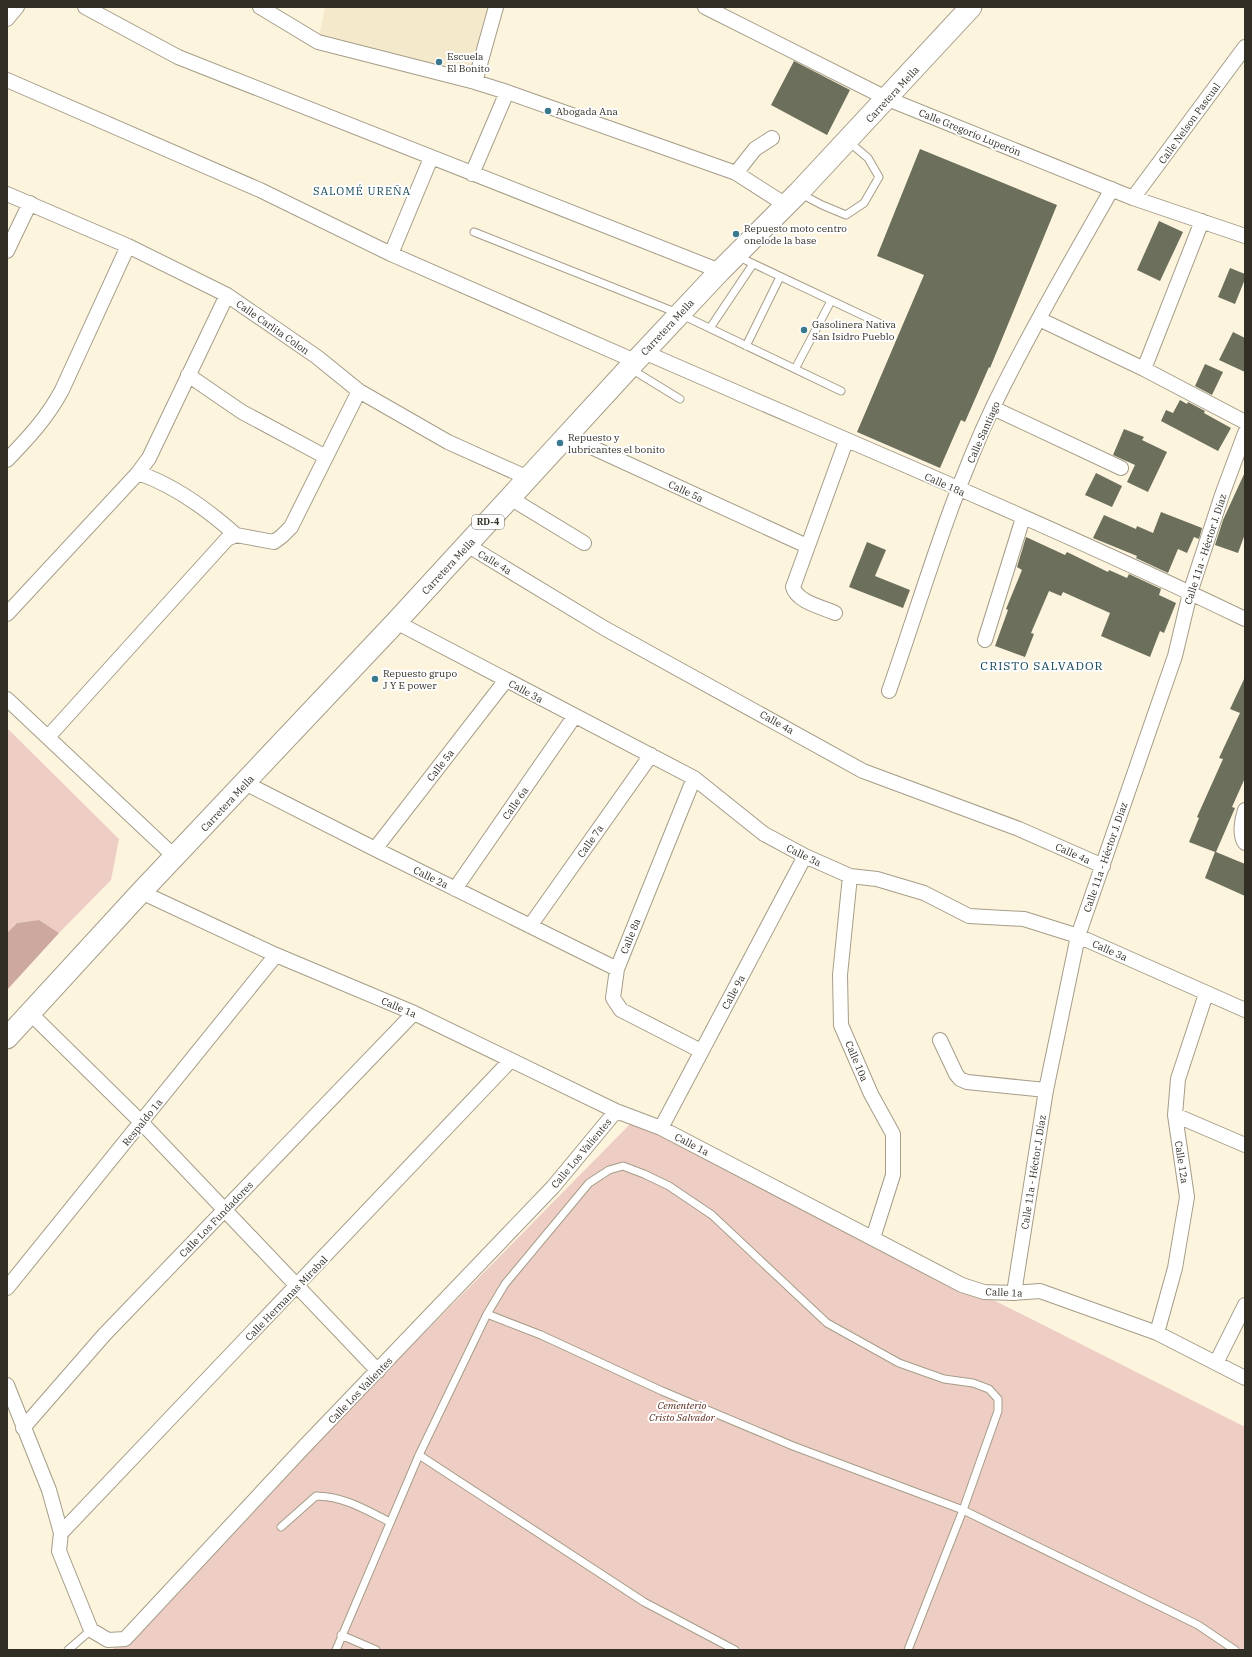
<svg xmlns="http://www.w3.org/2000/svg" width="1252" height="1657" font-family="'IBM Plex Serif',serif">
	<style>
		.built { fill: #f5e9cc }
		.green { fill: #eecdc4 }
		.forest { fill: #cca89e }
		.building { fill: #6b6f5b }
		.lines { fill: none; stroke-linecap: round; stroke-linejoin: round }
		.service-casing { stroke: #a59d88; stroke-width: 9 }
		.minor-casing { stroke: #a59d88; stroke-width: 16 }
		.primary-casing { stroke: #a59d88; stroke-width: 23 }
		.service { stroke: #fff; stroke-width: 7 }
		.minor { stroke: #fff; stroke-width: 14 }
		.primary { stroke: #fff; stroke-width: 21 }
		.poi-dot { fill: #3a788e; stroke: #fff; stroke-width: 1.5 }
		.labels { text-anchor: middle; stroke-width: 4; stroke-linejoin: round; paint-order: stroke }
		.shield { fill: #fff; stroke: #6f6d66; stroke-width: 1 }
		.shield-label { font-size: 9px; font-weight: bold; fill: #312e25 }
		.poi-label { font-size: 10px; fill: #312e25; stroke: #fff; text-anchor: start }
		.street-label { font-size: 10px; fill: #312e25; stroke: #fff }
		.park-label { font-size: 10px; font-style: italic; fill: #5b2a1e; stroke: #fff }
		.neighbourhood-label { font-size: 11px; letter-spacing: 1px; fill: #144758; stroke: #fff }
		.quarter-label { font-size: 12px; letter-spacing: 1px; fill: #144758; stroke: #fff }
	</style>
	<rect width="100%" height="100%" fill="#fdf4de"/>
	<!-- built -->
	<path class="built" d="M325,7H499L475,82L318,42Z"/>
	<!-- green -->
	<path class="green" d="M7,728L119,839L111,880L59,933L39,920L17,923L7,933Z
		M635,1119L1245,1427V1650H112Z"/>
	<!-- forest -->
	<path class="forest" d="M39,920L59,933L7,990V933L17,923Z"/>
	<!-- building -->
	<path class="building" d="M794,61L850,90L827,135L771,105Z
		M920,149L1057,205L990,368L989,367L965,422L961,420L940,468L857,432L924,275L877,256Z
		M1159,221L1183,232L1160,281L1137,270Z
		M1230,268L1245,274V279L1235,304L1218,297Z
		M1233,332L1245,338V372L1219,360Z
		M1205,364L1223,372L1212,395L1195,386Z
		M1180,400L1187,404L1188,402L1205,411L1204,413L1231,428L1218,451L1161,421L1166,410L1173,413Z
		M1124,429L1144,437L1142,440L1167,452L1148,492L1127,482L1135,465L1113,455Z
		M1245,472V534L1238,553L1215,545L1223,520Z
		M1096,473L1122,486L1112,507L1085,495Z
		M1161,512L1202,528L1199,539L1194,537L1187,553L1178,549L1168,573L1136,558L1137,556L1093,538L1104,515L1136,529L1137,526L1153,533Z
		M1026,537L1065,555L1067,552L1108,572L1109,570L1127,578L1129,574L1161,589L1159,595L1176,603L1164,633L1160,631L1150,657L1101,636L1110,613L1063,592L1061,596L1049,591L1031,633L1034,634L1025,657L995,646L1008,610L1006,609L1022,570L1017,567Z
		M867,542L886,550L875,576L910,590L903,608L849,587Z
		M1245,677V778L1232,807L1235,808L1216,852L1245,864V896L1205,878L1215,852L1189,842L1199,818L1197,817L1223,759L1219,758L1240,713L1230,709Z"/>
	<g class="lines">
		<!-- service casing -->
		<g class="service-casing">
			<path id="service" d="M801,194L822,205L846,215L864,203L879,177L868,158L848,141
				M474,232L680,314L841,391
				M737,256L881,324
				M710,328L753,264
				M746,346L780,277
				M631,369L680,399
				M795,369L831,301
				M487,1314L541,1335L662,1391L793,1446L963,1510L1198,1625L1235,1650
				M419,1455L644,1602L735,1650
				M281,1527L316,1496C343,1496 366,1510 390,1522
				M341,1635L376,1650
				M68,1650L91,1630
				M336,1650L419,1455L487,1314L505,1284L589,1183L609,1170L623,1166L644,1174L669,1186L712,1215L827,1323L899,1363L944,1379L973,1383L989,1389L998,1399V1411L963,1510L908,1650"/>
		</g>
		<!-- minor casing -->
		<g class="minor-casing">
			<path id="minor" d="M85,7L178,57L720,271
				M260,7L318,42L475,82L507,92L736,173L786,205
				M705,7L888,99L1133,198L1245,236
				M7,19L17,7
				M7,80L260,190L391,254L635,361
				M475,82L496,7
				M736,173L755,149L772,138
				M472,174L507,92
				M7,194L128,246L227,295L317,357L359,391L448,442L528,478
				M1133,198L1245,47
				M7,251L30,203
				M391,254L431,158
				M1039,319L1144,369L1245,422
				M644,352C845,440 1048,524 1245,619
				M1144,369L1202,221
				M188,375L242,412L326,457
				M993,408L1121,468
				M565,435L807,546
				M7,460C29,437 47,418 62,390L128,246
				M138,473C174,485 208,510 236,535
				M510,498L584,543
				M467,545L604,628L863,771L1019,829L1103,866
				M835,613C822,607 797,602 793,587L846,441
				M7,614L138,473L149,458L227,295
				M396,622L694,778L764,834L805,856L850,876L877,879L924,893L969,916L1024,919L1078,936L1245,1010
				M985,640L1023,518
				M889,691C922,596 950,498 993,407C1029,333 1071,261 1112,189
				M7,699L175,857
				M48,737L227,539L236,535L274,542L282,536L291,527L359,391
				M694,778L617,969L613,998L621,1010L701,1051
				M245,783L375,849L617,969
				M1245,810C1242,819 1239,835 1245,843
				M375,849L506,680
				M850,876L840,975L841,1025L871,1094L893,1134V1175L873,1238
				M455,889L574,717
				M141,892L276,955L414,1013L616,1111L661,1128L962,1285L984,1292L1014,1293L1040,1291L1157,1333L1245,1378
				M530,926L651,755
				M30,1013L141,1122L378,1371
				M940,1040L956,1074L960,1079L967,1082L1046,1090
				M1175,1115L1245,1145
				M661,1128L805,856
				M7,1288L276,955
				M1014,1293L1046,1090L1078,936L1175,656L1190,593L1222,495L1245,433
				M1157,1333L1175,1268L1187,1197L1175,1115L1178,1079L1206,994
				M1216,1363L1245,1305
				M7,1385L49,1490L61,1533L59,1551L91,1630L108,1640L125,1639L303,1448L553,1187L616,1111
				M23,1428L104,1335L414,1013
				M61,1533L510,1061"/>
		</g>
		<!-- primary casing -->
		<g class="primary-casing">
			<path id="primary" d="M7,1038L141,892L396,622L629,368L720,271L799,192L971,7"/>
		</g>
		<!-- service -->
		<use href="#service" class="service"/>
		<!-- minor -->
		<use href="#minor" class="minor"/>
		<!-- primary -->
		<use href="#primary" class="primary"/>
	</g>
	<!-- markers -->
	<g class="poi-dot">
		<circle cx="439" cy="62" r="4"/>
		<circle cx="548" cy="111" r="4"/>
		<circle cx="736" cy="234" r="4"/>
		<circle cx="804" cy="330" r="4"/>
		<circle cx="560" cy="443" r="4"/>
		<circle cx="375" cy="679" r="4"/>
	</g>
	<g class="labels">
		<!-- shield labels -->
		<rect class="shield" x="472" y="515" width="32" height="14" rx="3"/>
		<g class="shield-label">
			<text x="488" y="525">RD-4</text>
		</g>
		<!-- poi labels -->
		<g class="poi-label">
			<text x="447" y="60">Escuela<tspan x="447" dy="12">El Bonito</tspan></text>
			<text x="556" y="115">Abogada Ana</text>
			<text x="744" y="232">Repuesto moto centro<tspan x="744" dy="12">onelode la base</tspan></text>
			<text x="812" y="328">Gasolinera Nativa<tspan x="812" dy="12">San Isidro Pueblo</tspan></text>
			<text x="568" y="441">Repuesto y<tspan x="568" dy="12">lubricantes el bonito</tspan></text>
			<text x="383" y="677">Repuesto grupo<tspan x="383" dy="12">J Y E power</tspan></text>
		</g>
		<!-- street labels -->
		<g class="street-label">
			<text transform="translate(892 94) rotate(-47)" y="4">Carretera Mella</text>
			<text transform="translate(1189 123) rotate(-54)" y="4">Calle Nelson Pascual</text>
			<text transform="translate(970 132) rotate(22)" y="4">Calle Gregorio Luperón</text>
			<text transform="translate(273 327) rotate(35)" y="4">Calle Carlita Colon</text>
			<text transform="translate(667 327) rotate(-47)" y="4">Carretera Mella</text>
			<text transform="translate(983 432) rotate(-66)" y="4">Calle Santiago</text>
			<text transform="translate(945 484) rotate(24)" y="4">Calle 18a</text>
			<text transform="translate(686 491) rotate(25)" y="4">Calle 5a</text>
			<text transform="translate(1205 549) rotate(-72)" y="4">Calle 11a - Héctor J. Díaz</text>
			<text transform="translate(495 562) rotate(31)" y="4">Calle 4a</text>
			<text transform="translate(448 566) rotate(-47)" y="4">Carretera Mella</text>
			<text transform="translate(526 691) rotate(28)" y="4">Calle 3a</text>
			<text transform="translate(777 722) rotate(29)" y="4">Calle 4a</text>
			<text transform="translate(440 765) rotate(-52)" y="4">Calle 5a</text>
			<text transform="translate(227 803) rotate(-47)" y="4">Carretera Mella</text>
			<text transform="translate(515 803) rotate(-55)" y="4">Calle 6a</text>
			<text transform="translate(590 841) rotate(-55)" y="4">Calle 7a</text>
			<text transform="translate(1073 853) rotate(24)" y="4">Calle 4a</text>
			<text transform="translate(804 855) rotate(26)" y="4">Calle 3a</text>
			<text transform="translate(1105 857) rotate(-71)" y="4">Calle 11a - Héctor J. Díaz</text>
			<text transform="translate(431 877) rotate(26)" y="4">Calle 2a</text>
			<text transform="translate(630 936) rotate(-68)" y="4">Calle 8a</text>
			<text transform="translate(1110 950) rotate(24)" y="4">Calle 3a</text>
			<text transform="translate(733 992) rotate(-62)" y="4">Calle 9a</text>
			<text transform="translate(399 1007) rotate(23)" y="4">Calle 1a</text>
			<text transform="translate(857 1061) rotate(67)" y="4">Calle 10a</text>
			<text transform="translate(142 1122) rotate(-51)" y="4">Respaldo 1a</text>
			<text transform="translate(692 1144) rotate(27)" y="4">Calle 1a</text>
			<text transform="translate(581 1153) rotate(-50)" y="4">Calle Los Valientes</text>
			<text transform="translate(1182 1162) rotate(81)" y="4">Calle 12a</text>
			<text transform="translate(1033 1172) rotate(-81)" y="4">Calle 11a - Héctor J. Díaz</text>
			<text transform="translate(216 1219) rotate(-46)" y="4">Calle Los Fundadores</text>
			<text transform="translate(1004 1292) rotate(2)" y="4">Calle 1a</text>
			<text transform="translate(286 1298) rotate(-46)" y="4">Calle Hermanas Mirabal</text>
			<text transform="translate(360 1390) rotate(-46)" y="4">Calle Los Valientes</text>
		</g>
		<!-- park labels -->
		<g class="park-label">
			<text x="682" y="1409">Cementerio<tspan x="682" dy="12">Cristo Salvador</tspan></text>
		</g>
		<!-- neighbourhood labels -->
		<g class="neighbourhood-label">
			<text x="362" y="195">SALOMÉ UREÑA</text>
		</g>
		<!-- quarter labels -->
		<g class="quarter-label">
			<text x="1042" y="670">CRISTO SALVADOR</text>
		</g>
	</g>
	<!-- border -->
	<rect width="1252" height="1657" fill="none" stroke="#312e25" stroke-width="16"/>
</svg>
